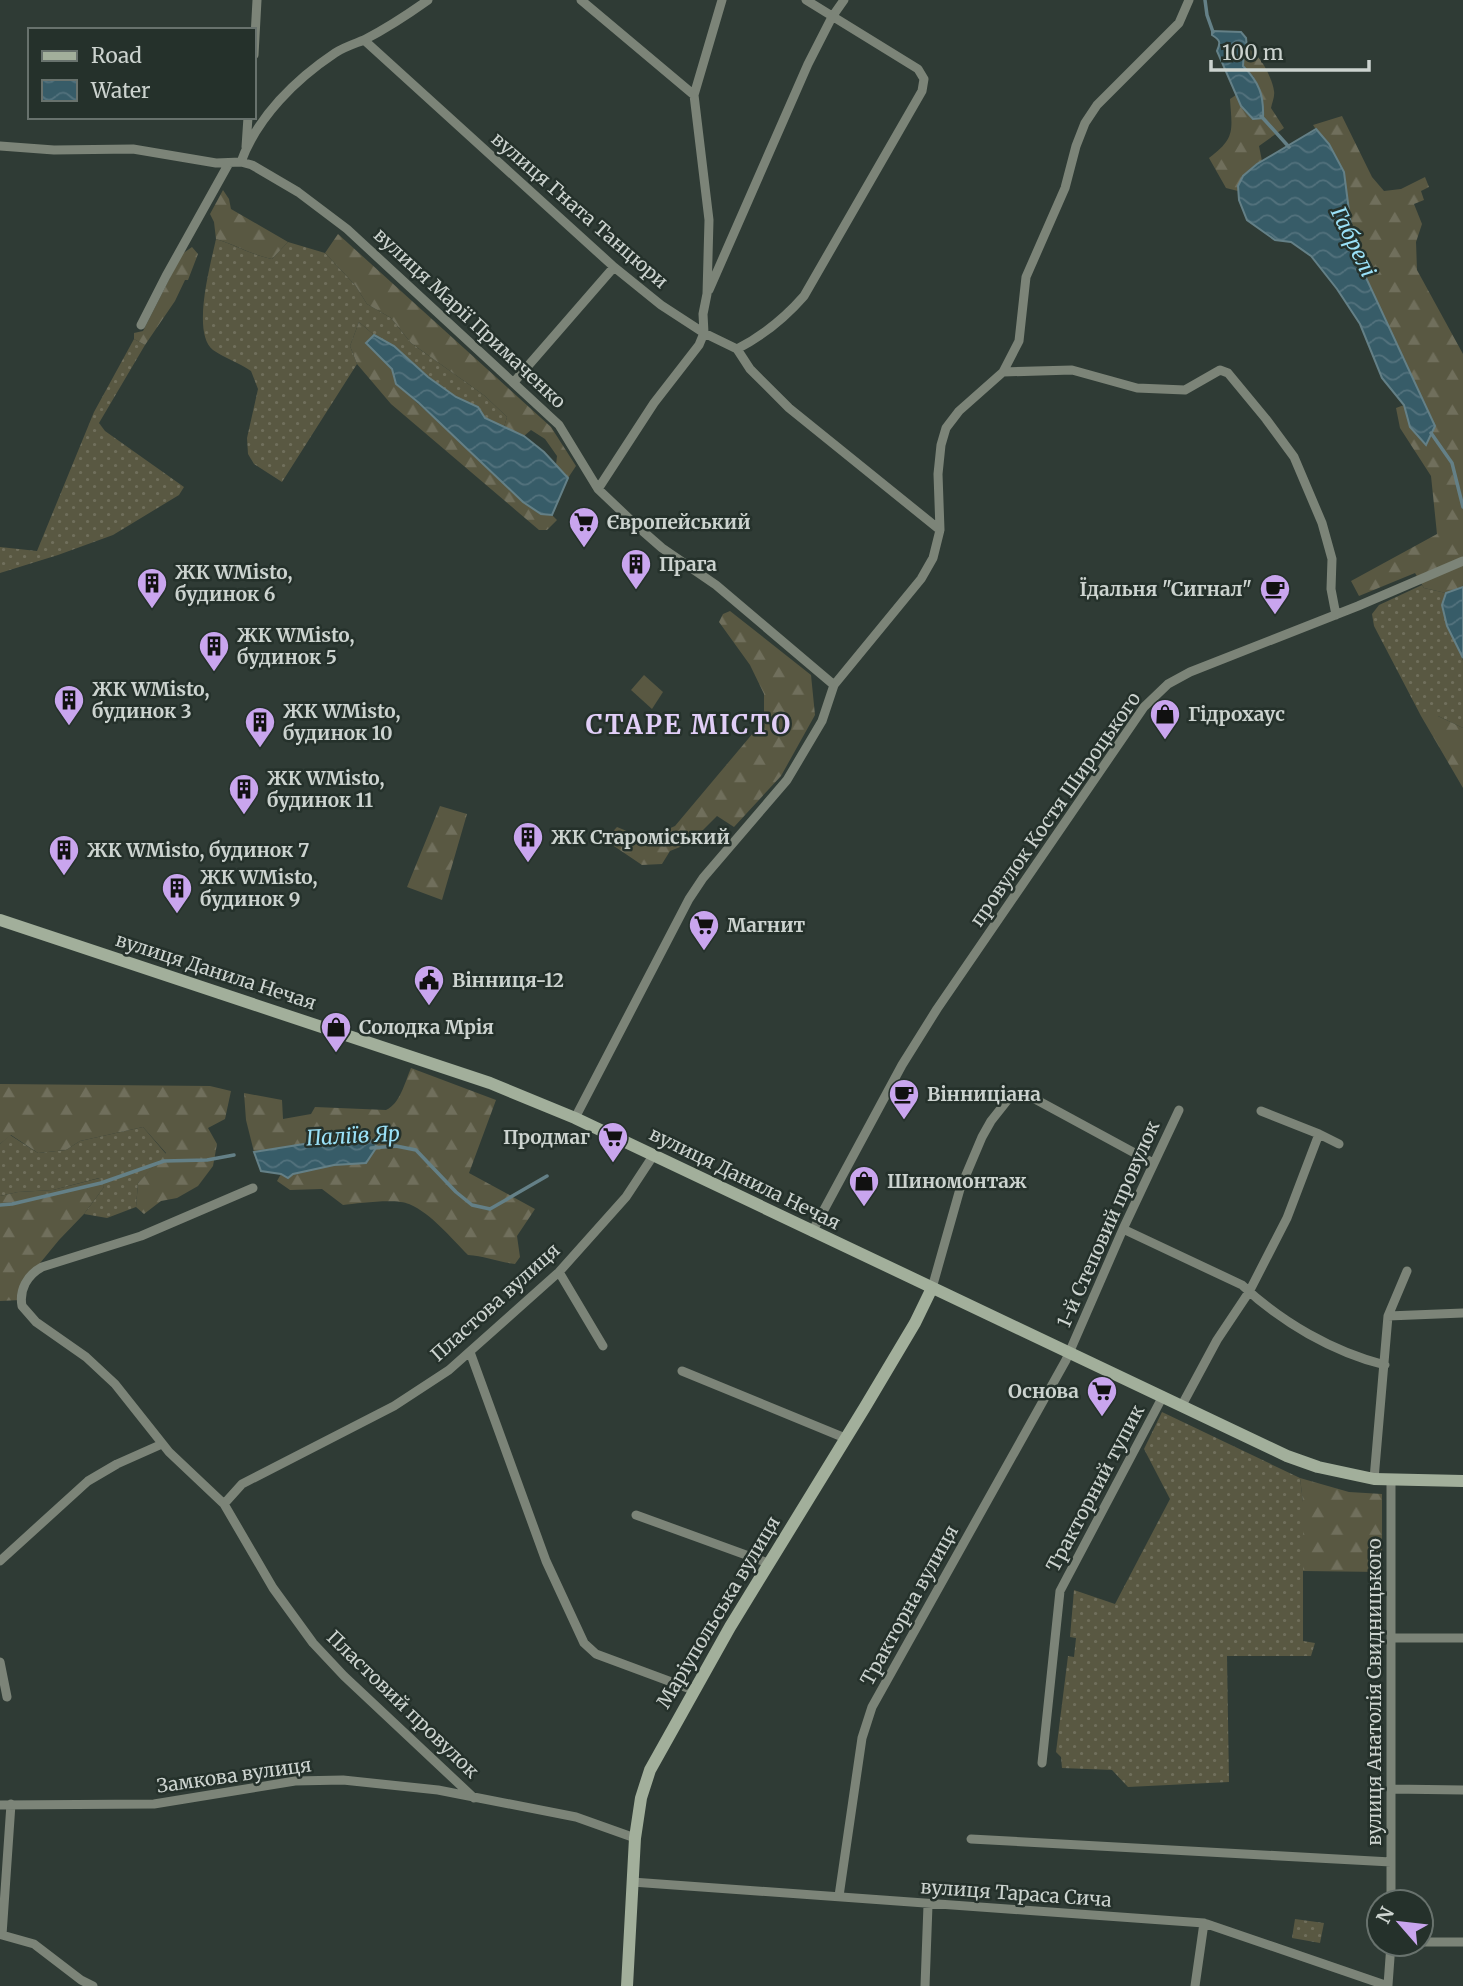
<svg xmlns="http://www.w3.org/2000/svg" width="1463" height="1986" font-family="Merriweather,serif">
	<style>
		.grass { fill: url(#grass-dots) }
		.forest { fill: url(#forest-firs) }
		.pitch { fill: #595842 }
		.water { fill: url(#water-waves); stroke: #648087; stroke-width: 2 }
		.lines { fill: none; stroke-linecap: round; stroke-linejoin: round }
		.stream { stroke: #648087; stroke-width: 3.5 }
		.street { stroke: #7c8478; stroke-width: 9 }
		.secondary { stroke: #a2af9b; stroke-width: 12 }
		.labels { text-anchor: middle; stroke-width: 5; stroke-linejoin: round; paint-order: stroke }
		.street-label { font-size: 19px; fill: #ccd3cf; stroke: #25312b }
		.poi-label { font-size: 19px; font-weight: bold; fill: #ccd3cf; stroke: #25312b; text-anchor: start }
		.water-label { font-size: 21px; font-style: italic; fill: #9ae0f7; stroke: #25312b }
		.district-label { font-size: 26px; font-weight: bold; letter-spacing: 2px; fill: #e1cef7; stroke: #25312b }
	</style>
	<defs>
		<pattern id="grass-dots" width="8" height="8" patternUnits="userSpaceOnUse" patternTransform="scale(1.75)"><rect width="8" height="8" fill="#595842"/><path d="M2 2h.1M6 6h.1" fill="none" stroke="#706f5c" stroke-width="1.8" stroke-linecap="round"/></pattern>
		<pattern id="forest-firs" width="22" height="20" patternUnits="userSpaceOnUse" patternTransform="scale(1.75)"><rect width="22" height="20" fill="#595842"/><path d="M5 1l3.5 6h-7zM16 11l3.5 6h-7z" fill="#706f5c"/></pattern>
		<pattern id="water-waves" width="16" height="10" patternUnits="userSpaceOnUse" patternTransform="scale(1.75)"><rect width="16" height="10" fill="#375c68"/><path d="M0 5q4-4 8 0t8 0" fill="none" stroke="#53727d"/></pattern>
	</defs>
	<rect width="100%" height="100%" fill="#2f3b35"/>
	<!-- grass -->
	<path class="grass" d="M216,239C235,245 252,255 272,259L288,242L325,253L355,285L367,304L391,318L411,343L485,396L507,417L504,427L485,418L478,407L456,397L428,377L394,346L374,335L359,322L350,346L357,364L282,482L254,464L248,454L247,438L258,389L251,371C240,363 224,358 213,350C191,333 211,263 216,239Z
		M134,339L145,345L99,423L105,431L184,487L179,495L113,535L58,555L0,573V547L37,551L94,412Z
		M1422,585L1424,588L1446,593C1435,622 1461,636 1463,661C1463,683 1463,707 1463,728L1438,716H1421L1374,626L1372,614L1379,605Z
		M143,1127L166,1154L138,1183L136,1207L107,1218L84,1214L104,1187L99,1178L53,1190L18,1192L0,1196V1144L10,1135L38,1153L66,1150L80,1141Z
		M1162,1412L1300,1478L1303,1502V1641L1315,1643L1311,1656H1227L1229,1782L1128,1787L1112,1770L1062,1768L1061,1757L1056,1752L1068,1656L1074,1657L1076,1638L1070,1637L1074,1590L1115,1604L1170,1499L1144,1449Z
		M1295,1919L1324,1923L1320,1943L1292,1938Z"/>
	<!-- forest -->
	<path class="forest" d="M1247,48C1260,54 1272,77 1274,91C1275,96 1272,103 1271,108L1284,128L1259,146L1262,161L1238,186V191L1226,188L1209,158C1236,138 1232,130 1230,99L1236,95L1241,106L1254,77L1243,66L1244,51Z
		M1342,116L1372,177L1384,191L1401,189L1425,177L1429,187L1421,191L1424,200L1414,204L1422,224L1416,242L1417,270L1463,354V587L1446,593L1424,588L1415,573L1359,596L1351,581L1437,534L1431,476L1400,428L1396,408L1404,405L1410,427L1426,445L1435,426L1361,267L1352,234L1344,172L1313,125Z
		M223,190L229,199L231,209L288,242L272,259C252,255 236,245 216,239L214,222L210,214Z
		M338,234L551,427L576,466L568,478L556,465L557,456L545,439L531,430L524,436L504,427L507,417L485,396L411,343L391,318L367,304L355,285L325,253Z
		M192,247L198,254L188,280H185L175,301L145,345L134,339V333L143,331L182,254Z
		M359,322L374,335L366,344L392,369L396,384L541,514L552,515L557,520L547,530H539L391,404L357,364L350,346Z
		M730,611L811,675L815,715L781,776L734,827L717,816L690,843L670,851L662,864L642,865L605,840L617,827L646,839L675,826L764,720V694L750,665L719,622L723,614Z
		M1421,716H1438L1463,728V788Z
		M440,806L467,814L442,900L407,887Z
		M411,1068L496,1100L469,1173L535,1209L517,1236L520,1257L515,1264C498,1262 484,1256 468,1255C451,1238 432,1214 409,1204C397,1198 358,1203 343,1205L322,1189L290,1190L277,1181L281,1174H293L334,1165L366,1163L375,1141L352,1139L254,1152L246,1120L244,1093L282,1100L283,1119L311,1114L315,1107L386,1110C400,1104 405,1082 411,1068Z
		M0,1084L210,1086L231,1091L225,1119L208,1128L217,1144L213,1166L198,1186L177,1198L161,1201L144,1214L136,1207L138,1183L166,1153L143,1127L80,1141L66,1150L38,1153L11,1135L0,1144Z
		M100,1178L104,1187L84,1214L59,1240L27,1279L21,1300L0,1301V1196L18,1192L53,1190Z
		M1300,1478L1349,1492L1382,1494V1572L1303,1571V1502Z"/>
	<!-- pitch -->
	<path class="pitch" d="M644,675L663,692L652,709L631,690Z"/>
	<!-- water -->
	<path class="water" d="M1212,31L1241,32L1246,38L1247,48L1244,51L1243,66C1259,82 1264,95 1263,118L1253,119L1241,106L1217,51C1221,42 1220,40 1212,35Z
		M1316,129L1329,144L1344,172L1352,234L1361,267L1435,426L1426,445L1410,427L1404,405L1382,378L1360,324L1337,289L1311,256L1291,242L1275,240L1247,220L1239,200L1238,186L1243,176L1257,164Z
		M374,335L394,346L428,377L456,397L478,407L485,418L524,436L544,452L568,478L552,515L541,514L523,502L419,403L396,384L392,369L366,343Z
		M1463,587V658L1447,626L1442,605L1446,593Z
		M352,1139L375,1141L376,1148L366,1163L334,1165L293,1174L288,1178L281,1174L261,1171L254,1152L304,1144Z"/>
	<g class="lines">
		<!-- stream -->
		<path class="stream" d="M1205,0L1207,15L1213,32
			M1261,116L1289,147
			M1431,433L1452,463L1463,507
			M371,1148L396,1146L416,1150L456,1192L472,1205L490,1209L547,1176
			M0,1205L12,1204L101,1183L164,1161L207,1160L234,1155"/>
		<!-- street -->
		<path class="street" d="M581,0L694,95
			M364,40L614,267L661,305L704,333L737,349L750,369L789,408L940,530
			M254,55L257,0
			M0,146L54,150L133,149L216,163L241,162L252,165L298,192L347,229L559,425L598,489L638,527L662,548L716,585L834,685
			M246,147L248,117
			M241,162C257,117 296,79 335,53C344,47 354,44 364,40C387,28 407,15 428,0
			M709,290L808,64L832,17L844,0
			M141,325L166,276L229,163
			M737,349C764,335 784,319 804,296L922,91L924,79L918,69L806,0
			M1003,372L1072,370L1137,388L1185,390L1220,370L1228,373L1266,419L1294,457L1322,523L1332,559L1331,589L1336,615
			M514,382L614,267
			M598,489L654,403L699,345L704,333L703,314L707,294L709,220L694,95L722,0
			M575,1118L689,899L703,878L787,780L822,721L834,685L921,579L933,558L940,530L938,474L941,445L946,428L959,411L1003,372L1019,341L1026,277L1065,188L1076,146L1085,123L1097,105L1179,23L1189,0
			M1319,1134L1339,1144
			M253,1188L141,1236L42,1267C27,1275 19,1290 22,1306L36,1322L86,1357L115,1384L169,1452L224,1504L273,1588L313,1643L344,1676L474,1798
			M1123,1229L1242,1285C1281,1322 1333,1352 1385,1365
			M812,1232L902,1065L937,1009L1144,707L1168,684L1190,672L1358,606L1463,561
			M559,1272L603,1346
			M932,1288L960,1189L982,1137L991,1121L1010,1097L1024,1095L1035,1099L1153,1163
			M1388,1316L1463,1313
			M470,1352L546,1561L584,1643L596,1654L693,1690
			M682,1371L845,1438
			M1182,1405L1217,1340L1249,1292L1287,1218L1319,1134L1261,1111
			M1374,1479L1388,1316L1407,1271
			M1391,1481V1902
			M224,1504L242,1484L394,1406L449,1370L559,1272L626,1197L653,1156
			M636,1515L768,1563
			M0,1561L88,1481L117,1464L162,1444
			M1391,1638H1463
			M0,1662L7,1697
			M1042,1763L1060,1591L1163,1396
			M1391,1789L1463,1790
			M11,1804L2,1935L34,1944L81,1980L93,1986
			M0,1805L154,1804L295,1781L343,1780L438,1790L576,1817L635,1838
			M971,1839L1391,1862
			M632,1882L1204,1923L1388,1986
			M839,1896L862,1738L872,1707L1066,1360L1123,1229L1179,1110
			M1421,1942H1463
			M1388,1985L1391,1944
			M925,1986L928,1905
			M1195,1986L1204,1923"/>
		<!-- secondary -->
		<path class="secondary" d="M0,920L490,1083L575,1118L1287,1456L1318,1467L1374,1479L1463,1481
			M627,1986L635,1838L641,1798L650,1770L730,1627L865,1407L915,1323L932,1288"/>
	</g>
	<!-- icons -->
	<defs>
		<g id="supermarket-pin" transform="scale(1.575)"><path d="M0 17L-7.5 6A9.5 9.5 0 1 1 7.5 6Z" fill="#c9a5ee" stroke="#25312b"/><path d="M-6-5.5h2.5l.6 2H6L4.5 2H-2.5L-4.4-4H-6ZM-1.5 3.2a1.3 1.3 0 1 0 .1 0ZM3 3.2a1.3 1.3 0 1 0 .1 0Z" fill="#111"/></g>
		<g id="building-pin" transform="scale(1.575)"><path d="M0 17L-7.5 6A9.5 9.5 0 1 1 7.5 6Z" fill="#c9a5ee" stroke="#25312b"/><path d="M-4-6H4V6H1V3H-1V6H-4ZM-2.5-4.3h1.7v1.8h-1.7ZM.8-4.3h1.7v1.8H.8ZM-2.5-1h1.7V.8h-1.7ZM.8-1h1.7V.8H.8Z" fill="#111"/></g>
		<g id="cafe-pin" transform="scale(1.575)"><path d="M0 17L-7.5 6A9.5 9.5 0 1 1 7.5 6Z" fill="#c9a5ee" stroke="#25312b"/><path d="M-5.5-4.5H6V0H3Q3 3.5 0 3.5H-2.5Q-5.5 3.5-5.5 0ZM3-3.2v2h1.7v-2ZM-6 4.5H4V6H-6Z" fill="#111"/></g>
		<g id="shop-pin" transform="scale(1.575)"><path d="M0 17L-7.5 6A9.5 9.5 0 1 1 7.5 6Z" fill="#c9a5ee" stroke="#25312b"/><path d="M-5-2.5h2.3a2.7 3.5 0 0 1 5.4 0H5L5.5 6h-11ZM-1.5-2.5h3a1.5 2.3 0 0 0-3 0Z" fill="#111"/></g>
		<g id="civic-pin" transform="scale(1.575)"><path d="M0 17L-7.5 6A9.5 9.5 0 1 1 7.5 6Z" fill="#c9a5ee" stroke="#25312b"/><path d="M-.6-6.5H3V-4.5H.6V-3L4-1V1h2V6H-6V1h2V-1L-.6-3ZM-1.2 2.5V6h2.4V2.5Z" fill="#111"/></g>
	</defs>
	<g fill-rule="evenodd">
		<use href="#supermarket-pin" x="584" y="522"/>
		<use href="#building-pin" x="636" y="564"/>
		<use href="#building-pin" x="152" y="583"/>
		<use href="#cafe-pin" x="1275" y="589"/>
		<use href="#building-pin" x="214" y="646"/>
		<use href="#building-pin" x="69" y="700"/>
		<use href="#shop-pin" x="1165" y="714"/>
		<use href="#building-pin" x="260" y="722"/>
		<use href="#building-pin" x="244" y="789"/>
		<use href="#building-pin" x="528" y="837"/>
		<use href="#building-pin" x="64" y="850"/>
		<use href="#building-pin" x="177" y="888"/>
		<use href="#supermarket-pin" x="704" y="925"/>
		<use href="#civic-pin" x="429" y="980"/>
		<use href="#shop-pin" x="336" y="1027"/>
		<use href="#cafe-pin" x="904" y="1094"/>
		<use href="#supermarket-pin" x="613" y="1137"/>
		<use href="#shop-pin" x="864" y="1181"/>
		<use href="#supermarket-pin" x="1102" y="1391"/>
	</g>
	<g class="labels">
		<!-- street labels -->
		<g class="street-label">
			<text transform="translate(580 210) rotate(41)" y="7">вулиця Гната Танцюри</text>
			<text transform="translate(470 318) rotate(43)" y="7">вулиця Марії Примаченко</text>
			<text transform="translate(1055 809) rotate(-55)" y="7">провулок Костя Широцького</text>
			<text transform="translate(216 971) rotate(18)" y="7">вулиця Данила Нечая</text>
			<text transform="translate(745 1178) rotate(26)" y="7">вулиця Данила Нечая</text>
			<text transform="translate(1108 1224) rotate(-66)" y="7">1-й Степовий провулок</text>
			<text transform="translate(495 1302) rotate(-42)" y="7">Пластова вулиця</text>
			<text transform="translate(1095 1488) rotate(-62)" y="7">Тракторний тупик</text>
			<text transform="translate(909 1605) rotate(-61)" y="7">Тракторна вулиця</text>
			<text transform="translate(718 1612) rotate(-59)" y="7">Маріупольська вулиця</text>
			<text transform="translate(1374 1692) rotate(-90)" y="7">вулиця Анатолія Свидницького</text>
			<text transform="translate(403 1704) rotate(44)" y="7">Пластовий провулок</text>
			<text transform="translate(234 1775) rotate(-8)" y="7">Замкова вулиця</text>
			<text transform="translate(1016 1893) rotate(4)" y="7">вулиця Тараса Сича</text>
		</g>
		<!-- poi labels -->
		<g class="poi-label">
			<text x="607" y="529">Європейський</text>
			<text x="659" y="571">Прага</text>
			<text x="175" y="579">ЖК WMisto,<tspan x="175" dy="22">будинок 6</tspan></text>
			<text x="1252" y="596" text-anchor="end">Їдальня "Сигнал"</text>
			<text x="237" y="642">ЖК WMisto,<tspan x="237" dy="22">будинок 5</tspan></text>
			<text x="92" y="696">ЖК WMisto,<tspan x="92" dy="22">будинок 3</tspan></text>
			<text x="283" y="718">ЖК WMisto,<tspan x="283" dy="22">будинок 10</tspan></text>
			<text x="1188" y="721">Гідрохаус</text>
			<text x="267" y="785">ЖК WMisto,<tspan x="267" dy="22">будинок 11</tspan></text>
			<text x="551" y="844">ЖК Староміський</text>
			<text x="87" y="857">ЖК WMisto, будинок 7</text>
			<text x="200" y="884">ЖК WMisto,<tspan x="200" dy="22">будинок 9</tspan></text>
			<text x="727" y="932">Магнит</text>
			<text x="452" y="987">Вінниця-12</text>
			<text x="359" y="1034">Солодка Мрія</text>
			<text x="927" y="1101">Вінниціана</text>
			<text x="590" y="1144" text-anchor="end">Продмаг</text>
			<text x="887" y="1188">Шиномонтаж</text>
			<text x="1079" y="1398" text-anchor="end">Основа</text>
		</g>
		<!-- water labels -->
		<g class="water-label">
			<text transform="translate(1353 242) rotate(64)" y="7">Габрелі</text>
			<text transform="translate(353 1136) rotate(-3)" y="7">Паліїв Яр</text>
		</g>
		<!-- district labels -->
		<g class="district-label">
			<text x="689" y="734">СТАРЕ МІСТО</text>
		</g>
	</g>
	<!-- legend -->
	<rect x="28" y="28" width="228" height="91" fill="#25312b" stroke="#68726d" stroke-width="2"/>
	<rect x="42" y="51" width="35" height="10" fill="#a2af9b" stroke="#68726d" stroke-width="2"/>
	<text x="91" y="63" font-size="21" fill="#ccd3cf">Road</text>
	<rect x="42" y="80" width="35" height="21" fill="url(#water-waves)" stroke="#68726d" stroke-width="2"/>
	<text x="91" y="98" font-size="21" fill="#ccd3cf">Water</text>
	<!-- north arrow -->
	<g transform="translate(1400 1923) rotate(298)"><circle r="33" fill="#25312b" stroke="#68726d" stroke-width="2"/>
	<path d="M0-5L12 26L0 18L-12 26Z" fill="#c9a5ee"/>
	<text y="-10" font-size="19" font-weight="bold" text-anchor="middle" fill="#ccd3cf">N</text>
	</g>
	<!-- scale -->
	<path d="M1211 60v10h158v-10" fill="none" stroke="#ccd3cf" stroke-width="3.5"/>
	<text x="1222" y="60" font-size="21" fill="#ccd3cf" stroke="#25312b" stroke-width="5" paint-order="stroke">100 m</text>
</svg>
